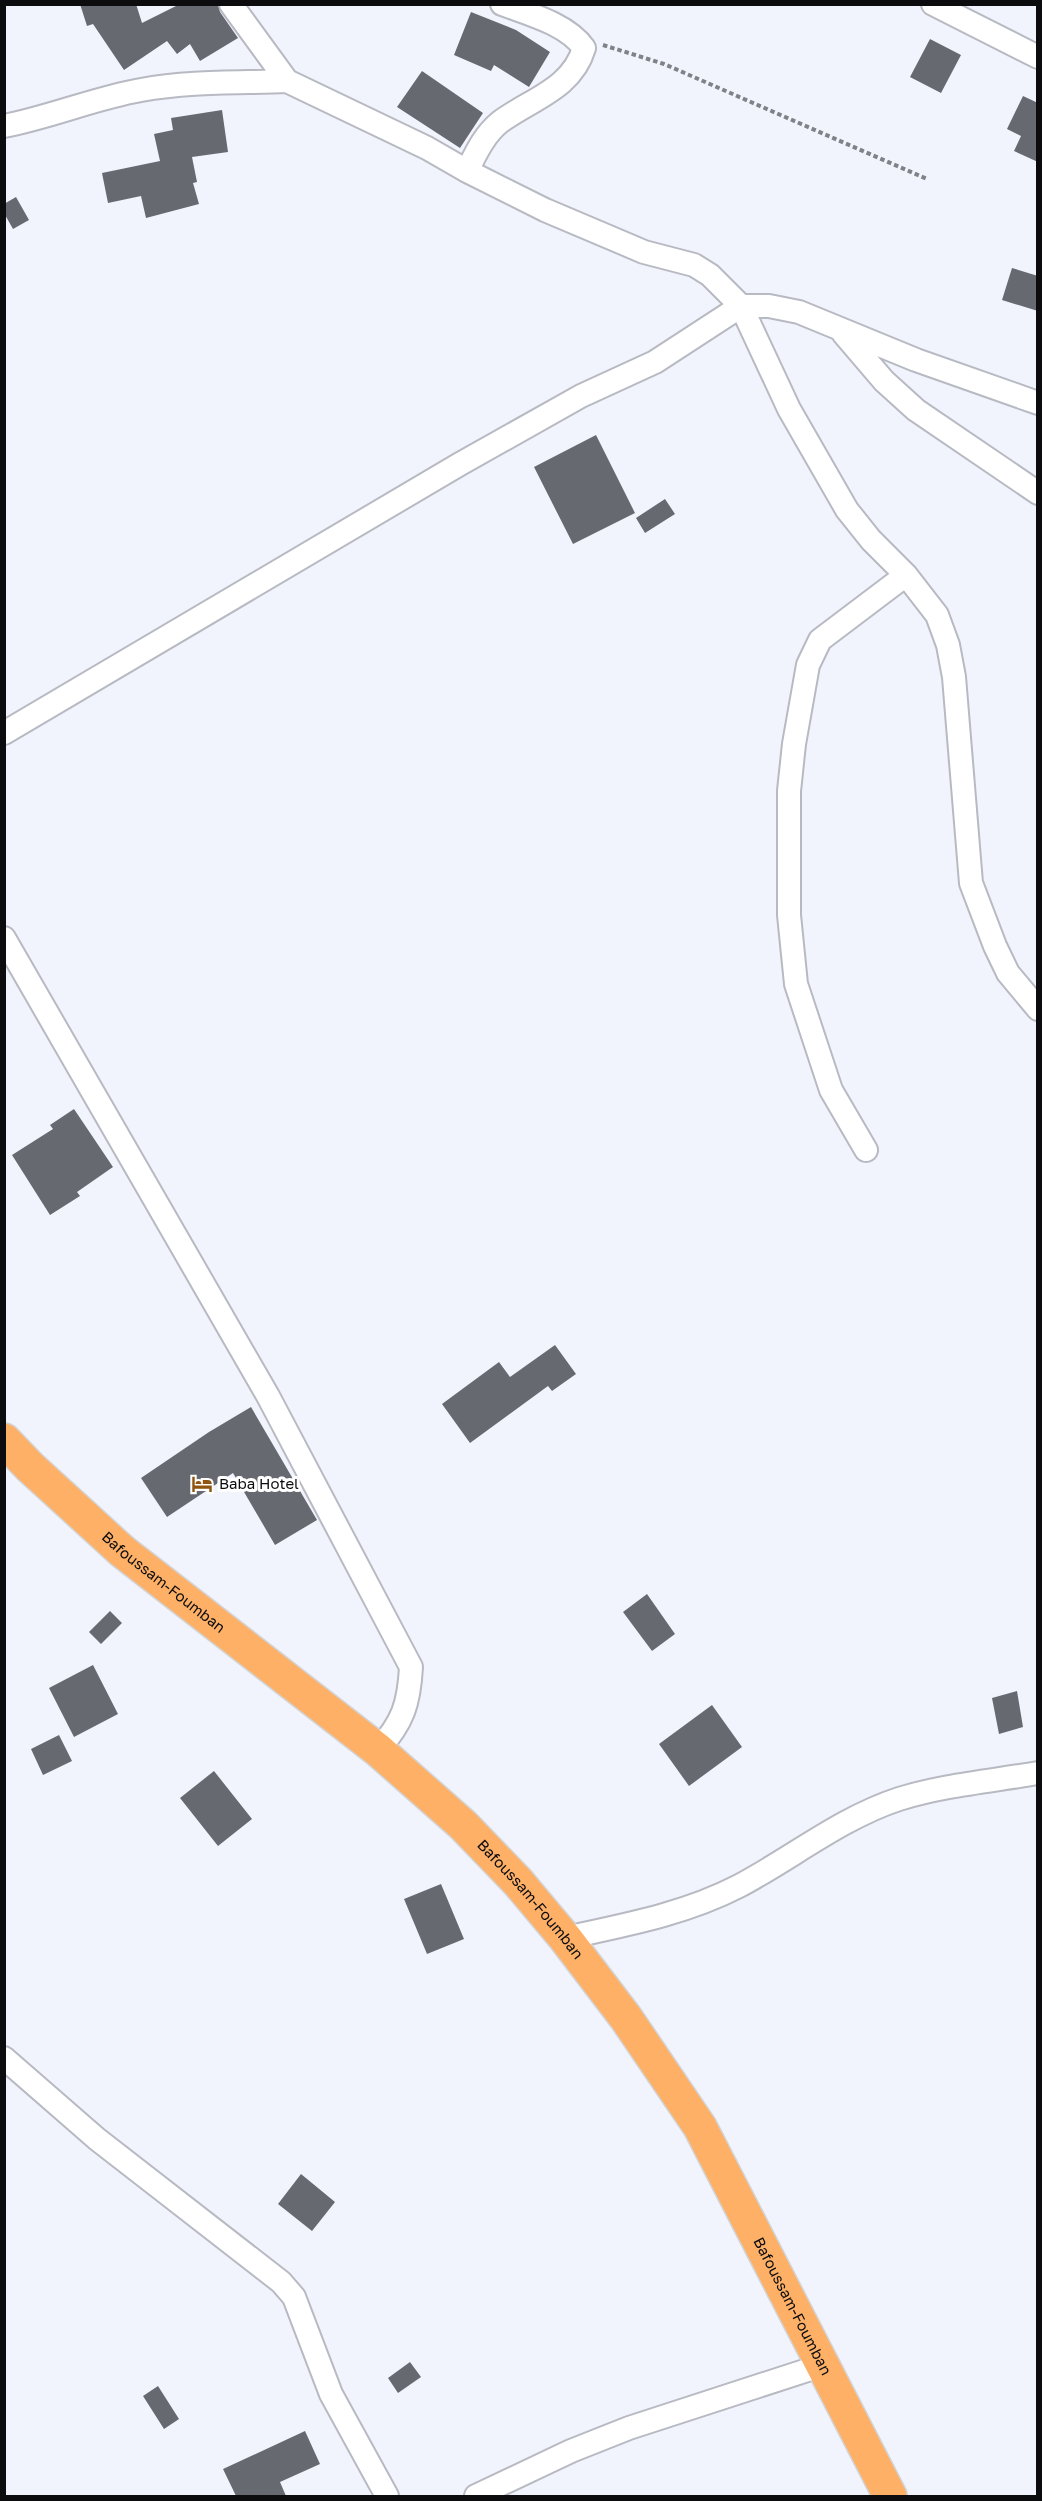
<svg xmlns="http://www.w3.org/2000/svg" width="1042" height="2501" font-family="'Golos Text',sans-serif">
	<style>
		.building { fill: #676971 }
		.lines { fill: none; stroke-linecap: round; stroke-linejoin: round }
		.minor-casing { stroke: #b8bac3; stroke-width: 26 }
		.highway-casing { stroke: #d3d3d4; stroke-width: 36 }
		.path { stroke: #818288; stroke-width: 4; stroke-dasharray: 4.5 3; stroke-linecap: butt }
		.minor { stroke: #fff; stroke-width: 22 }
		.highway { stroke: #fdb066; stroke-width: 33 }
		.labels { text-anchor: middle; stroke-width: 6; stroke-linejoin: round; paint-order: stroke }
		.poi-label { font-size: 15px; fill: #0c0c0f; stroke: #fff; text-anchor: start }
		.street-label { font-size: 15px; fill: #0c0c0f; stroke: #fff }
	</style>
	<rect width="100%" height="100%" fill="#f2f4fd"/>
	<!-- building -->
	<path class="building" d="M80,4H136L142,23L180,4H218L220,12L238,38L200,61L190,44L177,54L167,41L124,70L93,24L87,26Z
		M471,12L516,30L550,52L529,87L494,65L491,71L454,55Z
		M930,39L961,55L941,93L910,77Z
		M422,71L483,113L460,148L397,107Z
		M1023,96L1038,103V162L1014,151L1021,136L1007,129Z
		M222,110L228,152L192,157L197,182L193,183L199,204L146,218L141,196L108,203L102,173L160,161L154,134L173,130L171,118Z
		M16,197L29,220L13,229L4,213V204Z
		M1012,268L1038,276V311L1002,300Z
		M596,435L635,513L573,544L534,467Z
		M665,499L675,514L645,533L636,518Z
		M74,1109L113,1167L77,1192L80,1196L50,1215L12,1155L53,1129L50,1125Z
		M555,1345L576,1374L552,1391L548,1386L470,1443L442,1404L499,1362L510,1377Z
		M251,1407L317,1520L275,1545L233,1473L167,1517L141,1478L209,1432Z
		M647,1594L675,1634L652,1651L623,1612Z
		M110,1611L122,1623L101,1644L89,1632Z
		M93,1665L118,1714L74,1737L49,1688Z
		M1017,1691L1023,1727L999,1734L992,1698Z
		M712,1705L742,1747L689,1786L659,1744Z
		M59,1735L72,1761L43,1775L31,1749Z
		M214,1771L252,1819L218,1846L180,1798Z
		M441,1884L464,1939L427,1954L404,1899Z
		M301,2174L335,2202L312,2231L278,2204Z
		M410,2362L421,2377L398,2393L388,2378Z
		M158,2386L179,2419L164,2429L143,2396Z
		M305,2431L320,2464L280,2482L286,2496H236L223,2469Z"/>
	<g class="lines">
		<!-- minor casing -->
		<g class="minor-casing">
			<path id="minor" d="M231,4L287,81L427,148L467,171L545,210L644,252L694,265L710,275L741,306L789,409L847,510L871,540L906,575L937,615L948,645L954,677L971,883L995,946L1008,973L1038,1009
				M933,4L1038,57
				M4,126C51,117 95,98 141,90C190,81 239,83 287,81
				M467,171C476,153 484,135 500,122C531,99 572,89 584,48C567,24 529,14 502,4
				M843,333L884,381L916,410L1038,493
				M4,733L460,464L581,396L655,362L741,306H769L799,312L916,360L1038,403
				M4,938L268,1396L411,1667C409,1704 403,1722 378,1750
				M866,1150L831,1090L796,984L789,915V791L794,744L808,665L820,640L906,575
				M565,1938C625,1925 685,1914 739,1886C792,1858 841,1818 899,1799C944,1785 992,1781 1038,1773
				M4,2058L97,2139L281,2282L294,2297L331,2394L387,2496
				M476,2496L571,2451L629,2428L823,2365"/>
		</g>
		<!-- highway casing -->
		<g class="highway-casing">
			<g id="highway">
				<path id="s1" d="M4,1440L30,1467L122,1551L378,1750L463,1825L518,1882L565,1938L626,2018L700,2127L890,2496"/>
			</g>
		</g>
		<!-- path -->
		<path class="path" d="M603,45L664,64L927,179"/>
		<!-- minor -->
		<use href="#minor" class="minor"/>
		<!-- highway -->
		<use href="#highway" class="highway"/>
	</g>
	<!-- icons -->
	<defs>
		<g id="hotel-bare" transform="scale(1.62)"><path d="M-6-4.5h1.5V1H6V5H4.5V3h-9V5H-6ZM-4 0a1.8 1.8 0 1 1 3.6 0ZM.5 0V-2.5h3Q6-2.5 6 0Z" fill="#8e5410" stroke="#fff" stroke-width="2.5" paint-order="stroke"/></g>
	</defs>
	<g fill-rule="evenodd">
		<use href="#hotel-bare" x="202" y="1484"/>
	</g>
	<g class="labels">
		<!-- poi labels -->
		<g class="poi-label">
			<text x="219" y="1489">Baba Hotel</text>
		</g>
		<!-- street labels -->
		<g class="street-label">
			<text dy="5" stroke="none"><textPath href="#s1" startOffset="214">Bafoussam-Foumban</textPath></text>
			<text dy="5" stroke="none"><textPath href="#s1" startOffset="700">Bafoussam-Foumban</textPath></text>
			<text dy="5" stroke="none"><textPath href="#s1" startOffset="1186">Bafoussam-Foumban</textPath></text>
		</g>
	</g>
	<!-- border -->
	<rect width="1042" height="2501" fill="none" stroke="#0c0c0f" stroke-width="12"/>
</svg>
